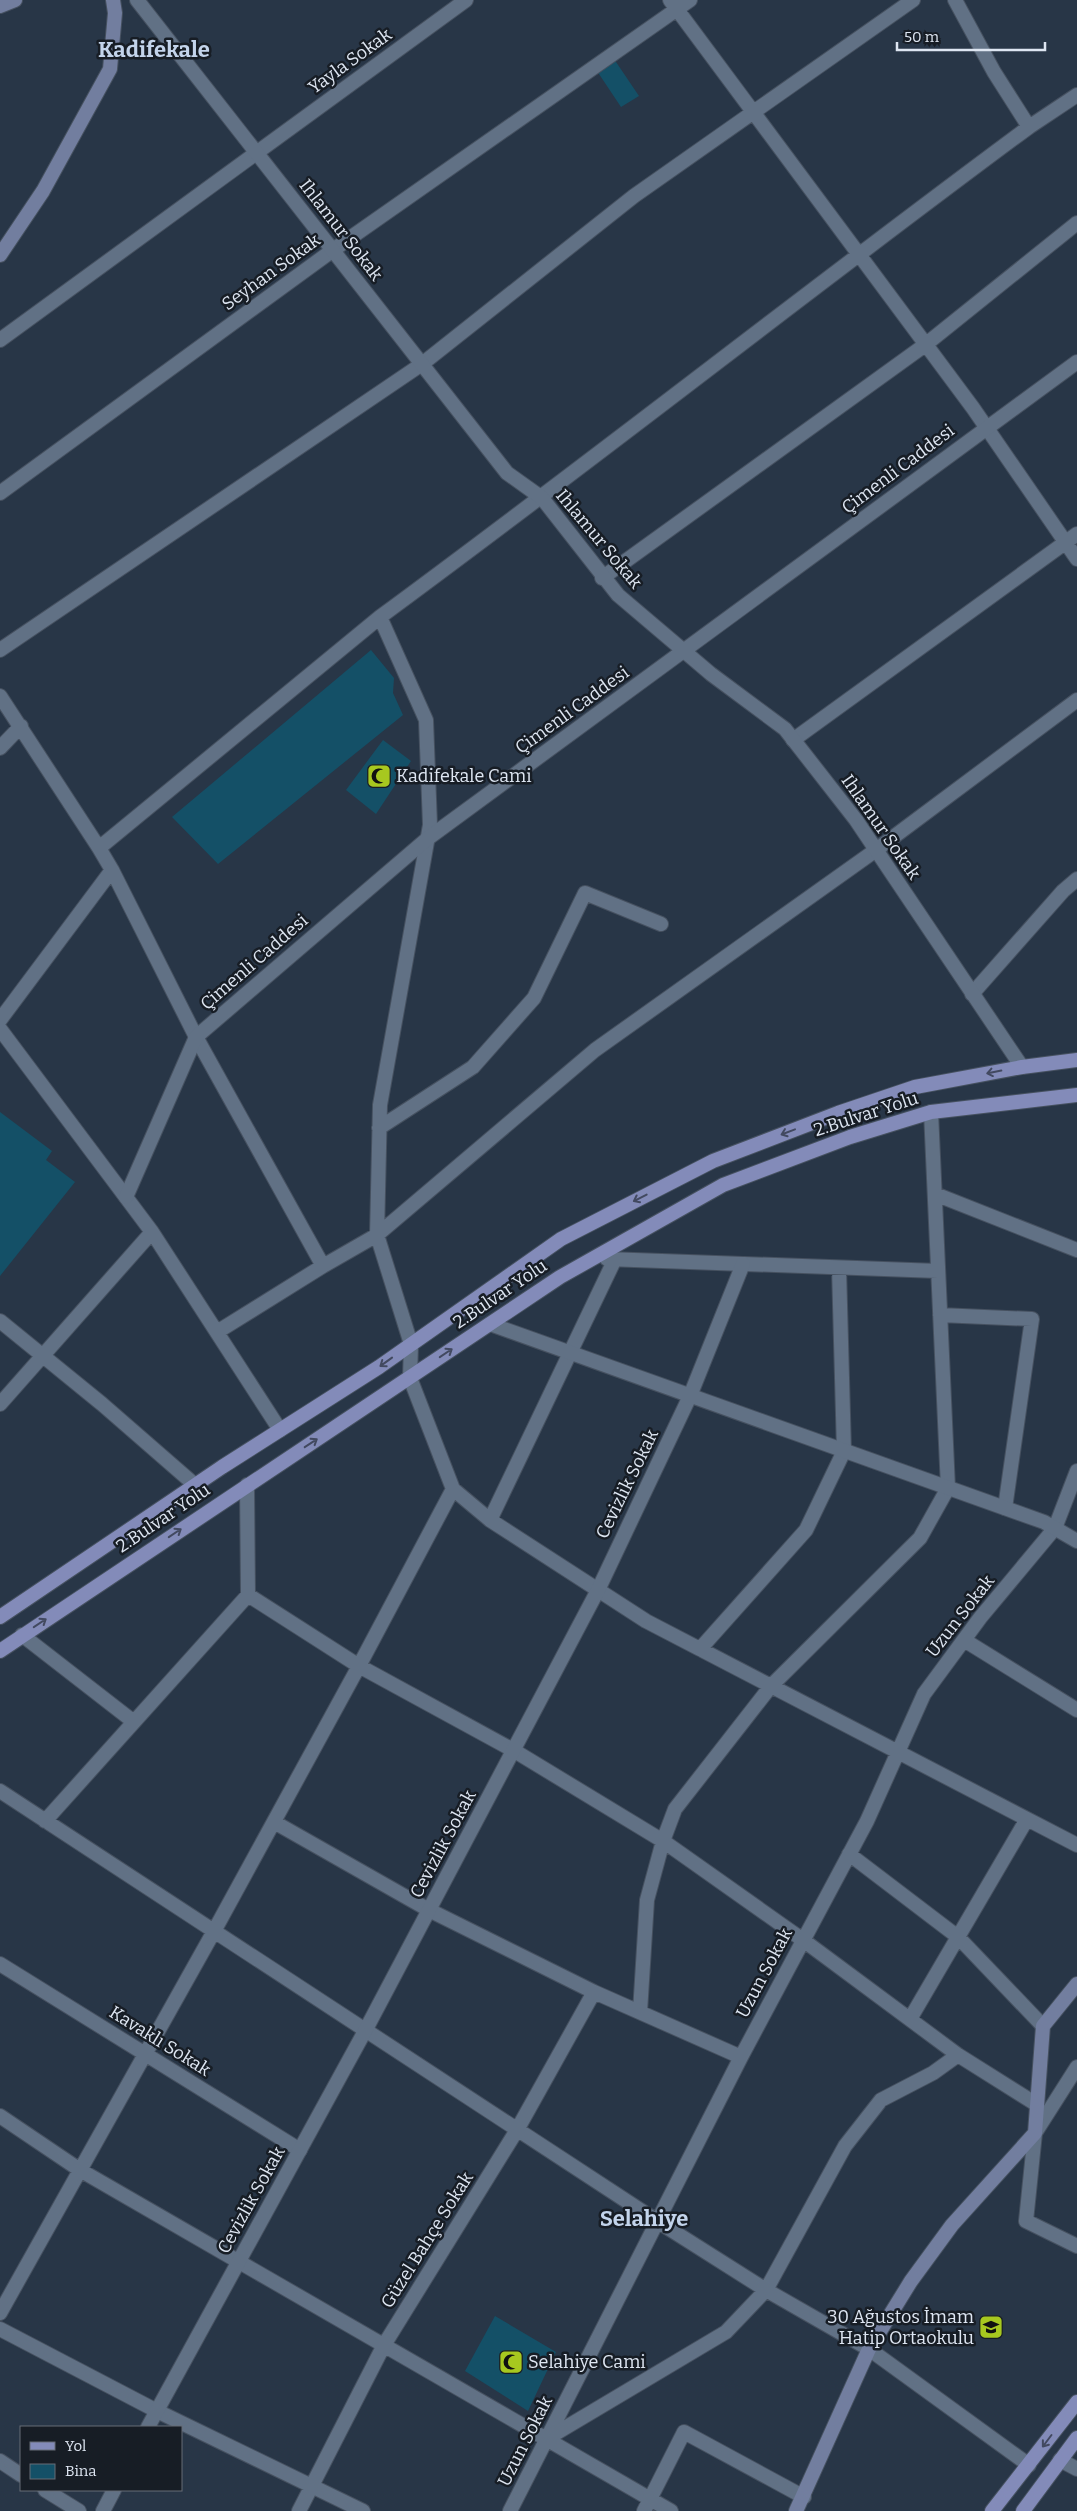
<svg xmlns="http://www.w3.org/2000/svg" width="1077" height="2511" font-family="Bitter,serif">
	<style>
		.building { fill: #145067 }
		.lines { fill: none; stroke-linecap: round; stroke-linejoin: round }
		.minor-casing { stroke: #465160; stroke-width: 16 }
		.tertiary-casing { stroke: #465160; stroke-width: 16 }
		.secondary-casing { stroke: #465160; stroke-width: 16 }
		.primary-casing { stroke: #465160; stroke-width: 16 }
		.minor { stroke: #617185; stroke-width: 14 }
		.tertiary { stroke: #617185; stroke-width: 14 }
		.secondary { stroke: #727e9f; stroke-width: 14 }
		.primary { stroke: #838bb9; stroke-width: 14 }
		.oneway { stroke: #424960 }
		.labels { text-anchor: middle; stroke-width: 5; stroke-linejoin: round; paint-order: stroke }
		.street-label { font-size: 18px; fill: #dee6f2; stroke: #171d25 }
		.poi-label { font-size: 18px; fill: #dee6f2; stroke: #171d25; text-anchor: start }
		.district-label { font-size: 22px; font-weight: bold; fill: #c3d4eb; stroke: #171d25 }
	</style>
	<rect width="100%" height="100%" fill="#283647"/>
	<!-- building -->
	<path class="building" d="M614,59L639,96L621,107L597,71Z
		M371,650L394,678L393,693L403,715L218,864L172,817Z
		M383,740L411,761L376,814L346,790Z
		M0,1112L52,1151L46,1160L75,1182L0,1276Z
		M495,2316L556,2352L528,2411L465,2371Z"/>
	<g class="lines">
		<!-- minor casing -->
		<g class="minor-casing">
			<path id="minor" d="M670,0L973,408L1077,559
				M955,0L994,72L1029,127L1077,95
				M0,340L466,0
				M0,493L333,250L690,0
				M602,578L925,345L1077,223
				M380,617C599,456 811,288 1029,127
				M0,650L422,364L634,196L913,0
				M0,696L99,848
				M793,740L1077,534
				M0,748L21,726
				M112,870L99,848L380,617L426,720L430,825L380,1105L377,1235
				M972,994L1063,891L1077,879
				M0,1020L112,870L196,1037L323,1266L377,1235L411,1344L410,1378L453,1489L490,1520L615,1259
				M0,1029L152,1232
				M379,1128L473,1067L534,998L585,893L661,924
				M935,1194L1077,1250
				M377,1235L595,1050L876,850L1077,700
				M607,1259L938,1271
				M940,1315L1032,1319L1005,1508
				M0,1321L102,1404L195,1485
				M217,1332L323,1266
				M0,1404L152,1232L280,1430
				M247,1485L248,1595
				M490,1520L646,1621L1077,1845
				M22,1635L134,1722
				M964,1640L1077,1710
				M700,1649L806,1530L844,1451L839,1268
				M0,1791L657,2221L766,2290L869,2349L1029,2465
				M45,1821L248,1595L359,1666L513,1750L663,1841L803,1940L958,2055L1036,2104
				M274,1822L429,1910L594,1992L741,2057
				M849,1854L958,1937L1043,2026
				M0,1964L300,2150
				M640,2012L647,1900L663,1841L675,1809L771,1686L920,1538L948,1488L931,1112
				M910,2019L1027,1819
				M1077,2067L1035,2133L1026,2221L1077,2246
				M0,2116L80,2170L671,2511
				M0,2313L213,1933L359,1666L453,1489
				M0,2329L157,2411L363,2511
				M548,2438L726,2332L766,2290L845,2146L881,2100L933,2073L958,2055
				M1060,2460L1077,2469
				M0,2461L21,2475
				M45,2490L79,2511
				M299,2511L384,2345L517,2130L594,1992
				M510,2511L741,2057L867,1821L924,1694L980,1618L1055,1528L1077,1471
				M644,2511L684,2432L804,2497"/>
		</g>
		<!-- tertiary casing -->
		<g class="tertiary-casing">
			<path id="tertiary" d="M137,0L507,473L542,498L618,595L711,674L785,729L856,820L1022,1067
				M126,1197L196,1037L427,839L1077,362
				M490,1324L1044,1522L1077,1541
				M148,2427L365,2031L598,1590L690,1396L743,1264
				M103,2511L114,2490"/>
		</g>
		<!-- secondary casing -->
		<g class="secondary-casing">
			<path id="secondary" d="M0,6L15,0
				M0,255L43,191L110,69L115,13L113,0
				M796,2511L869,2349L911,2281L952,2225L1035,2133L1043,2026L1077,1984"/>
		</g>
		<!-- primary casing -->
		<g class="primary-casing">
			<path id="primary" d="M0,1617L222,1467L379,1367L561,1239L713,1161L838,1113L915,1087L1022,1067L1077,1060
				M0,1651L560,1277L723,1185L850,1137L931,1112L1077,1095
				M992,2511L1077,2402
				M1023,2511L1077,2438"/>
		</g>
		<!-- minor -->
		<use href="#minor" class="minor"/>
		<!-- tertiary -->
		<use href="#tertiary" class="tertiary"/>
		<!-- secondary -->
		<use href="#secondary" class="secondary"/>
		<!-- primary -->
		<use href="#primary" class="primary"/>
	</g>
	<!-- one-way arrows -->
	<defs><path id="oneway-shaft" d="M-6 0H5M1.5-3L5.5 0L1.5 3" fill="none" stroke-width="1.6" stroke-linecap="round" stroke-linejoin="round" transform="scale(1.25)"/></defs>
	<g class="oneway">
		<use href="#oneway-shaft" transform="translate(994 1072) rotate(169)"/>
		<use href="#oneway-shaft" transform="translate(788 1132) rotate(159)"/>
		<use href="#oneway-shaft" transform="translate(640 1198) rotate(153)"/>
		<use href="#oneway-shaft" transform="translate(446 1353) rotate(-34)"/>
		<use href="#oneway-shaft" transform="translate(386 1362) rotate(144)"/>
		<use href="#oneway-shaft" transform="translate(311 1443) rotate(-33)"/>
		<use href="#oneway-shaft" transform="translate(175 1533) rotate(-34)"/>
		<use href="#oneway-shaft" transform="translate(40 1623) rotate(-34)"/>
		<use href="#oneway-shaft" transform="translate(1047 2441) rotate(127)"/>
	</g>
	<!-- icons -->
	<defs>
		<g id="mosque-square" transform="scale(1.25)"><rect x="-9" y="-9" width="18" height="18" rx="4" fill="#a7c81f" stroke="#171d25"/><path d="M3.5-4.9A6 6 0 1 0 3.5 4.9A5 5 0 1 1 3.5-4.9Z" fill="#111"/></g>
		<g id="school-square" transform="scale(1.25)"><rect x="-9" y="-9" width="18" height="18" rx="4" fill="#a7c81f" stroke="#171d25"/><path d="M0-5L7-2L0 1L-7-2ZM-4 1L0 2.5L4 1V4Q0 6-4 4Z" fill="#111"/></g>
	</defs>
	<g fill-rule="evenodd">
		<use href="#mosque-square" x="379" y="776"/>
		<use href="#school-square" x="991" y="2327"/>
		<use href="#mosque-square" x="511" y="2362"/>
	</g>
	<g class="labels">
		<!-- street labels -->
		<g class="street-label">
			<text transform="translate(350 61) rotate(-36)" y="6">Yayla Sokak</text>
			<text transform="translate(341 230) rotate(52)" y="6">Ihlamur Sokak</text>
			<text transform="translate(271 272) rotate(-36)" y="6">Seyhan Sokak</text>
			<text transform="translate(898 469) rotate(-37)" y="6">Çimenli Caddesi</text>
			<text transform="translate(599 539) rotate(50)" y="6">Ihlamur Sokak</text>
			<text transform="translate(572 710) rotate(-36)" y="6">Çimenli Caddesi</text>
			<text transform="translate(881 827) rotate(55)" y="6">Ihlamur Sokak</text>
			<text transform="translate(254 962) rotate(-41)" y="6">Çimenli Caddesi</text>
			<text transform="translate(866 1114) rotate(-18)" y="6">2.Bulvar Yolu</text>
			<text transform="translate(500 1294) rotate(-34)" y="6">2.Bulvar Yolu</text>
			<text transform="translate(627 1484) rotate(-64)" y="6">Cevizlik Sokak</text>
			<text transform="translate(163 1518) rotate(-34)" y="6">2.Bulvar Yolu</text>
			<text transform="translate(960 1616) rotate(-52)" y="6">Uzun Sokak</text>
			<text transform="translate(443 1844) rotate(-62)" y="6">Cevizlik Sokak</text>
			<text transform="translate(764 1973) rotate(-62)" y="6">Uzun Sokak</text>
			<text transform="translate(160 2041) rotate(32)" y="6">Kavaklı Sokak</text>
			<text transform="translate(251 2200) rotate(-61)" y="6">Cevizlik Sokak</text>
			<text transform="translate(427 2240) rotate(-58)" y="6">Güzel Bahçe Sokak</text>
			<text transform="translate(525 2441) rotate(-63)" y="6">Uzun Sokak</text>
		</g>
		<!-- poi labels -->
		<g class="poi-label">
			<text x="396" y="782">Kadifekale Cami</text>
			<text x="974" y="2323" text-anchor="end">30 Ağustos İmam<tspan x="974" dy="21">Hatip Ortaokulu</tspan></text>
			<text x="528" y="2368">Selahiye Cami</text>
		</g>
		<!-- district labels -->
		<g class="district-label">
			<text x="154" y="57">Kadifekale</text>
			<text x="644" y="2226">Selahiye</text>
		</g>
	</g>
	<!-- legend -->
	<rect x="20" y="2426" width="162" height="65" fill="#171d25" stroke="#676d77"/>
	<rect x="30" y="2442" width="25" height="8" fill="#838bb9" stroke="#676d77"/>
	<text x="65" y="2451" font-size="15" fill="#dee6f2">Yol</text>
	<rect x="30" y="2464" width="25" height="15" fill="#145067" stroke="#676d77"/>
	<text x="65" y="2476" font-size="15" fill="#dee6f2">Bina</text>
	<!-- scale -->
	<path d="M897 42v8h148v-8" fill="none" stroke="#dee6f2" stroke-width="2.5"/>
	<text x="904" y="42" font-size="15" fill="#dee6f2" stroke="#171d25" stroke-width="4" paint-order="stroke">50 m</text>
</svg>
